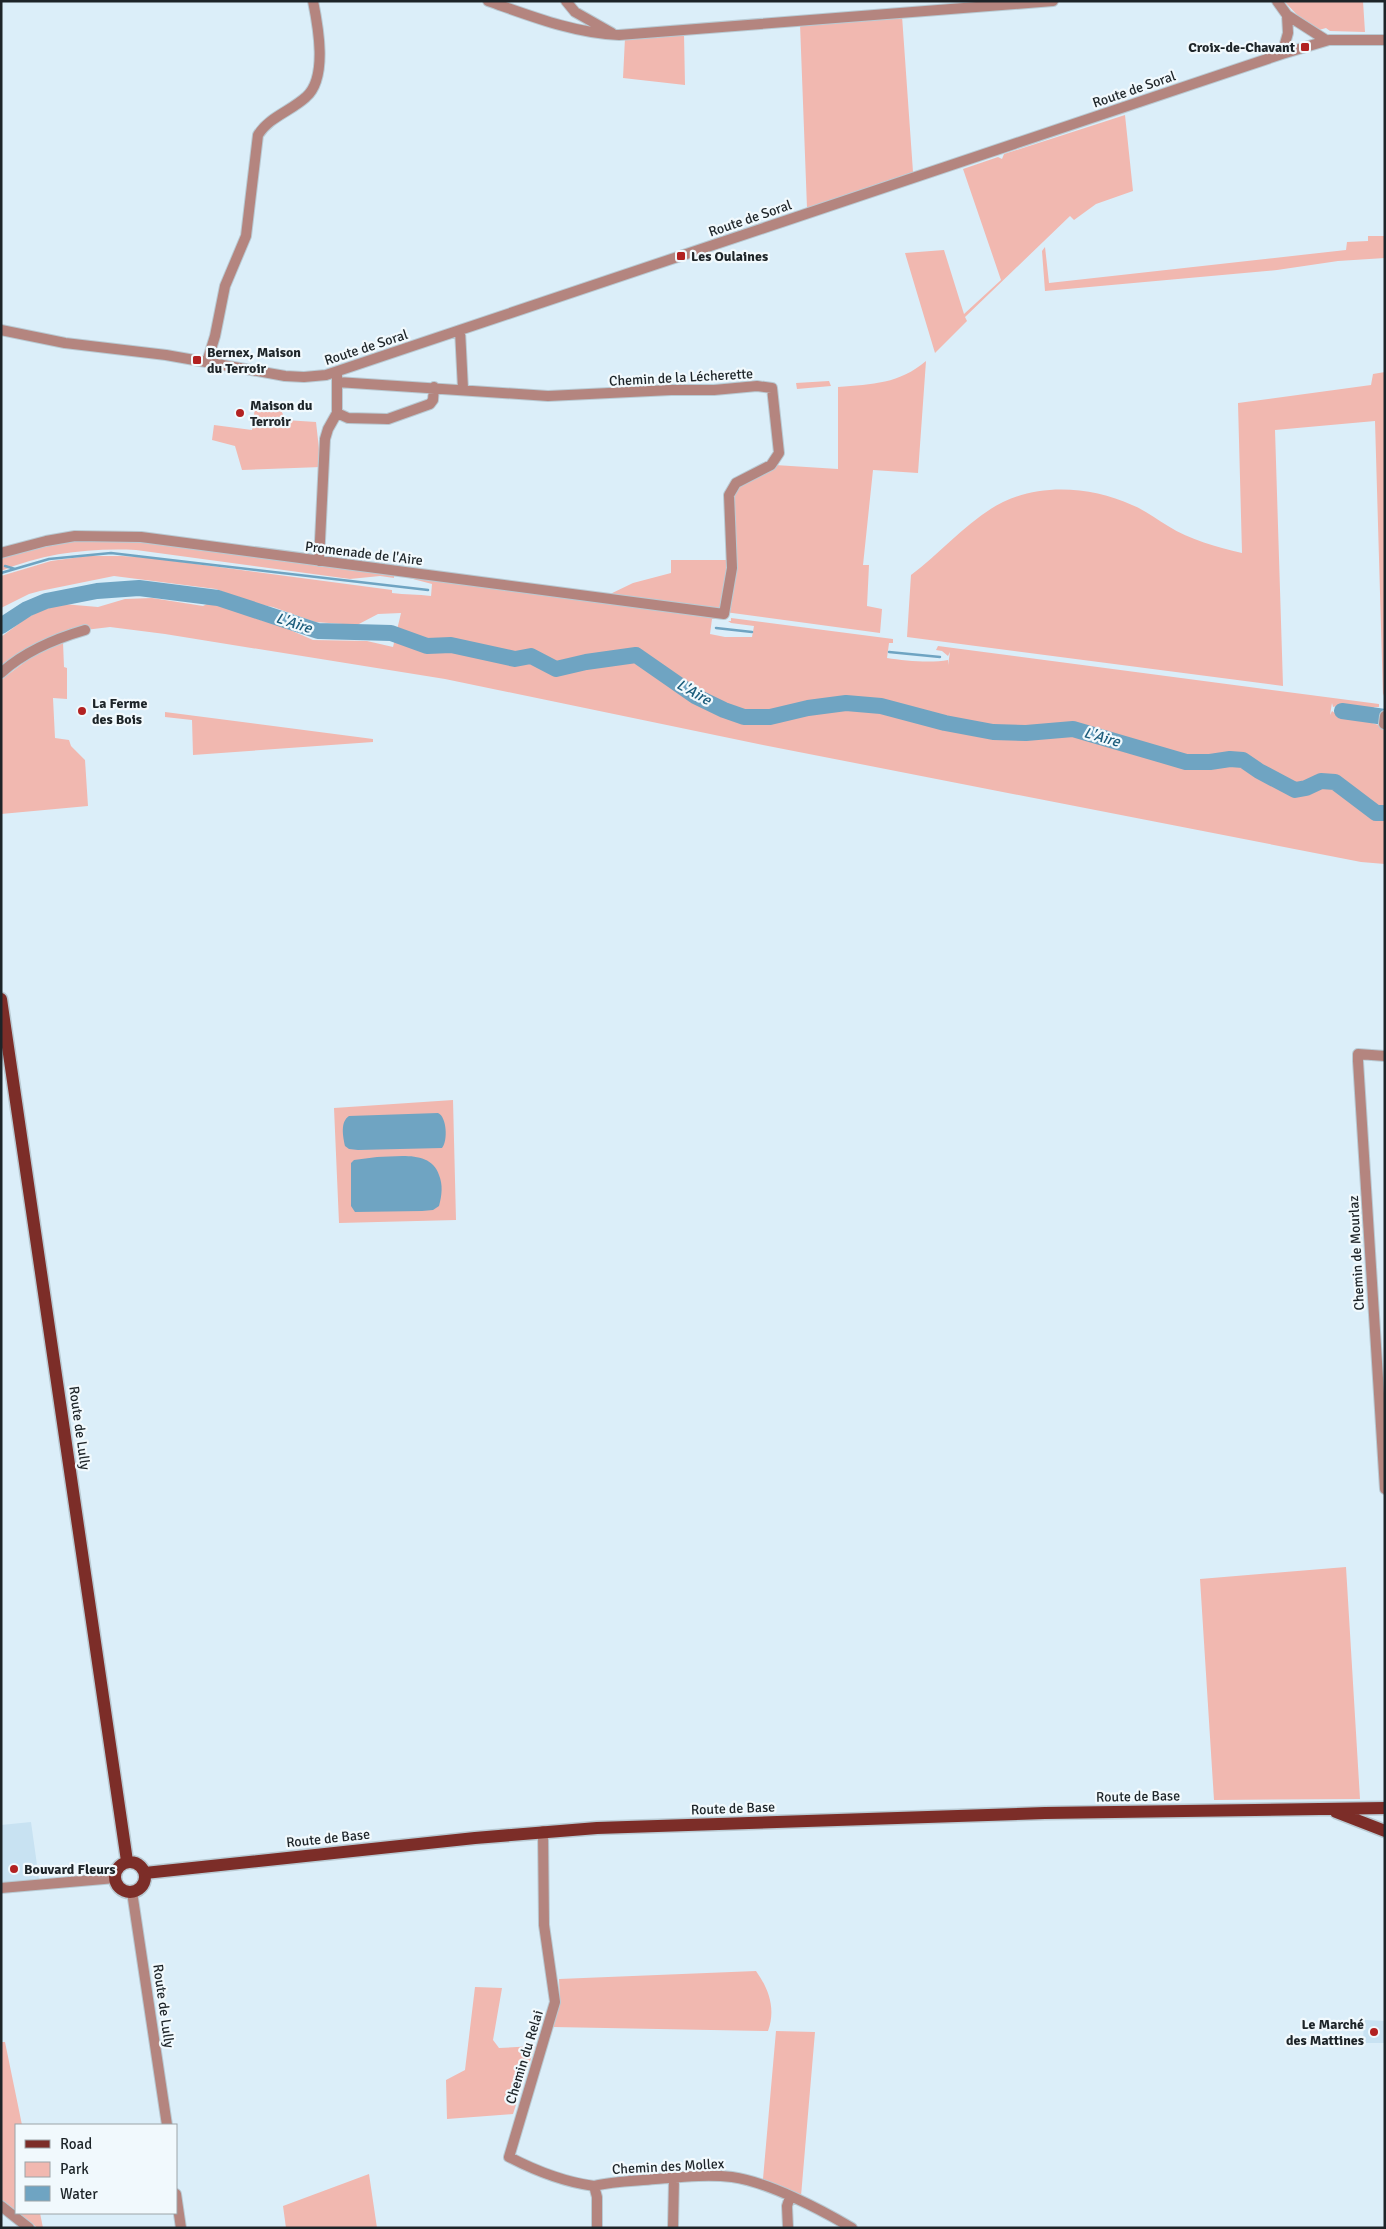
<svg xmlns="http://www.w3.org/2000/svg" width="1386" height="2229" font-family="Signika,sans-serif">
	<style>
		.built { fill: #c8e2f2 }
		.green { fill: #f1b8b0 }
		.water { fill: #6fa4c2 }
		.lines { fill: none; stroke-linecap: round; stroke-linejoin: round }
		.stream { stroke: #6fa4c2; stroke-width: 2.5 }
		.river { stroke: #6fa4c2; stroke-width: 16 }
		.minor-casing { stroke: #b9cad3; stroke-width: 12 }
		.major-casing { stroke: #b9cad3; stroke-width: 15 }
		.minor { stroke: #b4857f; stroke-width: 10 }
		.major { stroke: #7c2d28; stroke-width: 12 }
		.poi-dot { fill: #b22121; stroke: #f1f9fd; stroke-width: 2 }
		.labels { text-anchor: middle; stroke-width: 4.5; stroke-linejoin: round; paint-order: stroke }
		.poi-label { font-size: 14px; font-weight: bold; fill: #1d2428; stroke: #f1f9fd; text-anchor: start }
		.street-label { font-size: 14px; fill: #1d2428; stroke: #f1f9fd }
		.water-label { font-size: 15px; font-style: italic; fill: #1b5c7b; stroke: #f1f9fd }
	</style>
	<rect width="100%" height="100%" fill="#dbeef9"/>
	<!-- built -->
	<path class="built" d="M31,1822L39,1879L1,1884V1825Z
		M1364,2020L1385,2021V2043H1363Z"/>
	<!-- green -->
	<path class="green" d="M1284,1H1363L1365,32L1330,31L1326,28L1319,30L1303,21Z
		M902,16L913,172L807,208L800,24Z
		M684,34L685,85L623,78L625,38Z
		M1125,115L1133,191L1096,204L1074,220L1070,216L965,317L967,321L935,353L905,253L944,250L964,314L1001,280L963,169L998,157L1002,159L1004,154Z
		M1368,236H1385V258L1338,261L1277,270L1045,291L1042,251L1045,247L1049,283L1346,250L1347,242L1368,241Z
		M926,361L918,473L873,470L863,565H869L867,606L882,609L880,633L606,596L633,583L671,573V560H734L733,498L741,483L775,465L838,469V387C873,384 899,384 926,361Z
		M1385,372V690L1383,696L1375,421L1275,430L1283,686L907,637L911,575C941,553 970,518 1003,502C1042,483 1093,487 1132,505C1145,510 1156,519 1168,526C1190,540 1217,547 1242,553L1238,403L1371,385L1373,374Z
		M829,381L831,386L797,389L796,383Z
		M256,400L279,404L285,420L316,422L321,467L242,470L235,446L212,440L214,425L252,430Z
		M133,539L394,573V578L380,576L350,579L136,550C89,548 45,553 1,571V558L67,540Z
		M88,556H122L151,558L392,590V593C405,595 418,594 431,596L432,584L409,578V575L716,616V619H712L710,634L725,637H752L754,626L731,623L728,621H731V618L893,639V643H889L887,658C905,661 932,663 948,660V665L950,652L948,656L942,651L936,650L938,646L1379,704V707H1374L1373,710L1341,705L1333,707L1332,703L1330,715L1332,711L1339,716L1372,719V723L1385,727V864L1361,862L763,745L445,679L165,634L110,627L85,630L83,626C52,634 25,646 1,668V637L25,619L42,610L63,604L98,607L125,599L152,598L203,606L207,604L228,607L263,621L272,622L313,640L367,641L393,647L401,613L378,614L357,625L315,622L273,607L251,603L216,589L114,576L40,591L29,594L1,608V576L51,561Z
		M63,642L64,667L67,668V699L53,698L55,738L69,740L71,746L85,760L88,806L1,814V680L30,658Z
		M165,712L373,739V742L193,755L192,720L165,717Z
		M453,1100L456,1220L339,1223L334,1108Z
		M1346,1567L1360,1799L1214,1800L1200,1579Z
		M756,1971C769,1989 776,2009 768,2031L553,2027L560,2001L559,1979Z
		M475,1987L502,1988L493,2040L499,2048L535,2046L513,2114L447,2119L446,2080L465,2070Z
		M776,2031L815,2032L801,2196L763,2179Z
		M1,2042H5L22,2125H16V2213H40L43,2228H38L1,2202Z
		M369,2174L377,2228H286L283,2206Z"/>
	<!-- water -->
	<path class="water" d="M438,1113C447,1117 448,1141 442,1148L358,1150L349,1149L345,1146C343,1136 340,1122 349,1116Z
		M377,1157C398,1157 431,1150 439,1175C443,1185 442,1195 439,1206L433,1210L422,1211L355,1212L351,1206V1163L354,1160Z"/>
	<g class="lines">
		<!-- stream -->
		<path class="stream" d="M5,566L15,569
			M1,573L49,559L111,553L428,590
			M716,628L752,632
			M889,652L940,657"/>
		<!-- river -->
		<path class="river" d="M1,626L27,609L46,601L97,591L139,588L218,598L318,631L391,633L427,646L451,645L515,659L531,656L556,669L586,662L636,655L695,696L724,710L744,717H770L808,708L846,703L881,706L945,723L993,732L1026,733L1073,729L1186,762H1210L1230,759L1243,760L1259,771L1295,790L1306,788L1321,781L1335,782L1376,813H1385
			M1342,711L1385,717"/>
		<!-- minor casing -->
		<g class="minor-casing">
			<path id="minor" d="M488,1C531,16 573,33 619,35L1053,1
				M566,1L575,12L612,33
				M1277,1L1287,15L1326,40
				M1282,54L1288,33L1287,15
				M1,330L65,343L166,355L285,376L304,377L326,375L1282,54L1329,40H1385
				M460,330L463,389
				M207,362L215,336L225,286L246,236L258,135C269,117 291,111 306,97C328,78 318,26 313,1
				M337,413L348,418L388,419L430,404L433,400L434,387
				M1,553L46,541L75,536L141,537L724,614L732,568L729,495L736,483L771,465L779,453L772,388L757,386L714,390H671L548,396L337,382
				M319,561L325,439L328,429L337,413V375
				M1,673C25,651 54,639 85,630
				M1384,724L1385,716
				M1385,1056L1358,1054V1061L1385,1489
				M543,1831L544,1925L555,2002L509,2157C536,2171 563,2182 594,2186L597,2197V2228
				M1,1888L115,1878
				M132,1892L167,2125
				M594,2186C614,2181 635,2181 655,2179C680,2177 707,2174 732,2177C768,2182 820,2209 852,2228
				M176,2194L181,2228
				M1,2206L29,2228
				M673,2228L674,2178
				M788,2228L787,2206L790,2197"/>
		</g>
		<!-- major casing -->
		<g class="major-casing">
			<path id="major" d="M1,999L127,1861
				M1336,1812L1385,1831
				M115 1877a15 15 0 1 1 30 0a15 15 0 1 1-30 0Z
				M145,1873L475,1838L597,1828L1045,1813L1385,1808"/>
		</g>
		<!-- minor -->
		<use href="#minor" class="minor"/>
		<!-- major -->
		<use href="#major" class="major"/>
	</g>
	<!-- markers -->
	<g class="poi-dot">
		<rect x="1300" y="42" width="10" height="10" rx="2.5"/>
		<rect x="676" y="251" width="10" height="10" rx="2.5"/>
		<rect x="192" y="355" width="10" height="10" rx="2.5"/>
		<circle cx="240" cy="413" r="5"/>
		<circle cx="82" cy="711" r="5"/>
		<circle cx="14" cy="1869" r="5"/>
		<circle cx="1374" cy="2032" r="5"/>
	</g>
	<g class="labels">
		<!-- poi labels -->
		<g class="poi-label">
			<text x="1295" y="52" text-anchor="end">Croix-de-Chavant</text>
			<text x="691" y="261">Les Oulaines</text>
			<text x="207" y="357">Bernex, Maison<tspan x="207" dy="16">du Terroir</tspan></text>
			<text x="250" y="410">Maison du<tspan x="250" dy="16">Terroir</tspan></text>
			<text x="92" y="708">La Ferme<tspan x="92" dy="16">des Bois</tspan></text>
			<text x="24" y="1874">Bouvard Fleurs</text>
			<text x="1364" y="2029" text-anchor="end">Le Marché<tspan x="1364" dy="16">des Mattines</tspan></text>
		</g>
		<!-- street labels -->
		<g class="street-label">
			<text transform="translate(1134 89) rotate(-19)" y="5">Route de Soral</text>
			<text transform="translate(750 218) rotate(-19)" y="5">Route de Soral</text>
			<text transform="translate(366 347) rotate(-18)" y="5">Route de Soral</text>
			<text transform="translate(681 377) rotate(-3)" y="5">Chemin de la Lécherette</text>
			<text transform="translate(364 553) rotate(7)" y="5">Promenade de l'Aire</text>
			<text transform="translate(1356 1253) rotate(-93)" y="5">Chemin de Mourlaz</text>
			<text transform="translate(80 1428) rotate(82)" y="5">Route de Lully</text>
			<text transform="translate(1138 1796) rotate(-1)" y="5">Route de Base</text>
			<text transform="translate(733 1808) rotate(-2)" y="5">Route de Base</text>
			<text transform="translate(328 1838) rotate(-6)" y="5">Route de Base</text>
			<text transform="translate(164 2006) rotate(82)" y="5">Route de Lully</text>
			<text transform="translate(524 2057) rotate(-73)" y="5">Chemin du Relai</text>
			<text transform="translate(668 2166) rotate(-3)" y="5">Chemin des Mollex</text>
		</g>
		<!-- water labels -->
		<g class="water-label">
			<text transform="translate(294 623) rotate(18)" y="5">L'Aire</text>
			<text transform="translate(694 692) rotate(29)" y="5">L'Aire</text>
			<text transform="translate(1102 737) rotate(16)" y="5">L'Aire</text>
		</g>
	</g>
	<!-- border -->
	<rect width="1386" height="2229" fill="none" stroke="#1d2428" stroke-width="5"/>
	<!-- legend -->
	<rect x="15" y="2124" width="162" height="90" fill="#f1f9fd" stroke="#9ca4a8"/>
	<rect x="25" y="2140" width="25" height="8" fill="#7c2d28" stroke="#9ca4a8"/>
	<text x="60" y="2149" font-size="15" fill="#1d2428">Road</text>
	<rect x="25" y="2162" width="25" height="15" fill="#f1b8b0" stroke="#9ca4a8"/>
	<text x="60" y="2174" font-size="15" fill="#1d2428">Park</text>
	<rect x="25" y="2186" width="25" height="15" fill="#6fa4c2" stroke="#9ca4a8"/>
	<text x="60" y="2199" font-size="15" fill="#1d2428">Water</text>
</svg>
